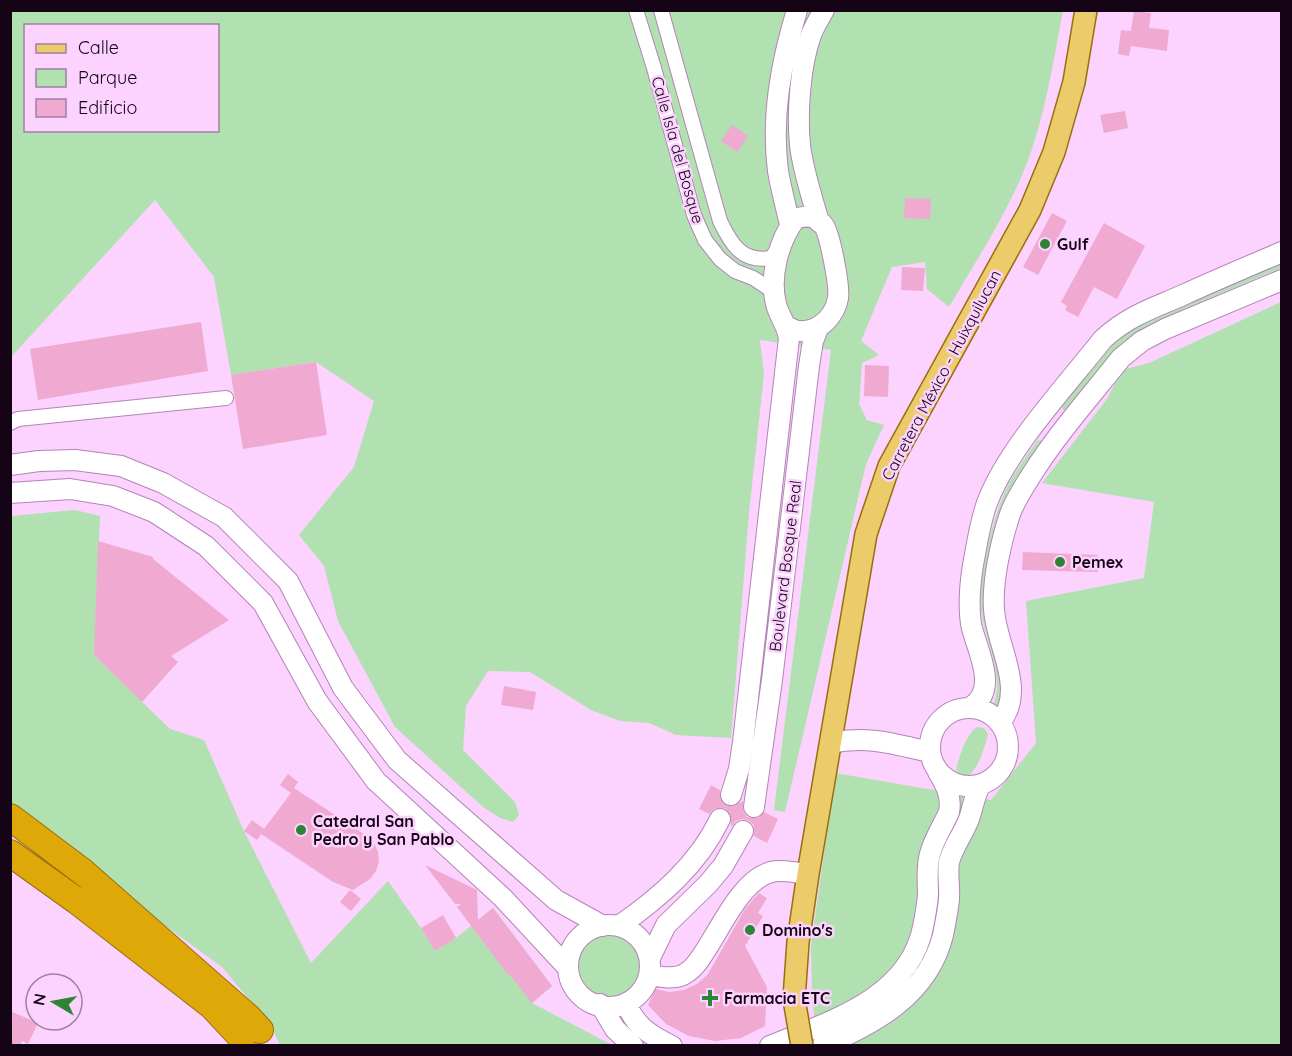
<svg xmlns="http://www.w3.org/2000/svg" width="1292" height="1056" font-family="Quicksand,sans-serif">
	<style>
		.green { fill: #b1e1b0; fill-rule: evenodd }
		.building { fill: #f0a9d1 }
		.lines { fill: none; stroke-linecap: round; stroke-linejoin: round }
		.street-casing { stroke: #b483b7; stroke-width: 16 }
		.secondary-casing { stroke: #b483b7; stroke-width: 22 }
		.primary-casing { stroke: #986f0e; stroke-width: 24 }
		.highway-casing { stroke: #986f0e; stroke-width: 28 }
		.street { stroke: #fff; stroke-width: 14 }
		.secondary { stroke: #fff; stroke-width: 20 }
		.primary { stroke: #eccb6b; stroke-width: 21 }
		.highway { stroke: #dfa809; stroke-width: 26 }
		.primary-bridge-casing { stroke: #986f0e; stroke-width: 24; stroke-linecap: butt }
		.primary-bridge { stroke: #eccb6b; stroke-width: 21 }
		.poi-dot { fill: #2d8534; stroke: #fcd2ff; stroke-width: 2 }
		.labels { text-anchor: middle; stroke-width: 5; stroke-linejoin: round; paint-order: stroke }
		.street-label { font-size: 16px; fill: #140416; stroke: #fcd2ff }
		.poi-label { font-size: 16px; font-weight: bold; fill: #140416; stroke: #fcd2ff; text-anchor: start }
	</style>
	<rect width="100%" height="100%" fill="#fcd2ff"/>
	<!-- green -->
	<path class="green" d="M11,11H1063C1054,57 1047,104 1032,149C1013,205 979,256 949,307L927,289L925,262L892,267L861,341L879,355L862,363L859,404L867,420L884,425L866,464L785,812L774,810L831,350L760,340L764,374L749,513L731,738L676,735L649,723L620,721L591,710L530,672L488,671L466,706L463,750L515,802L519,815L513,822L500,818L483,807L395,727L338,621L324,566L299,535L354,467L374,401L316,362L231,375L214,277L155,200L11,357ZM26,26H218V130H26Z
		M1281,263V268L1165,317L1128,339L1117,349L1068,411L1063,410L1061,407L1112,346L1124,335L1163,312L1186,304Z
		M1281,302V1045L818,1046L812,997L811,946L835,773L991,800L1036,743L1026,601L1144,578L1154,502L1042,483L1107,399L1122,370L1149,363Z
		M1041,440L1042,444L1004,509L1002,671L1004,697L998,711L992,708C1007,676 984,641 981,609C978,578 992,520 1005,492C1013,474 1026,457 1037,441Z
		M75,510L100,516L94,655L170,729L204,740L244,831L311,963L388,881L421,928L435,951L456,938L493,908L552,986L532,1003L612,1045H280L271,1026L222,967L11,813V516Z
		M977,727L984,728L988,734C985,747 978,770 967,777L960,775L956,770C959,757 966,734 977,727Z
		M575 966a34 34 0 1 1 68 0a34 34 0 1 1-68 0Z"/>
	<!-- building -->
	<path class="building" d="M1134,11L1151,13L1149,28L1169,30L1167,51L1131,46L1129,56L1118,54L1121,30L1131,31Z
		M1125,111L1128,128L1104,133L1100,115Z
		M732,125L748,136L737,152L721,141Z
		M905,198L931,199L930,219L904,218Z
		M1052,213L1067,221L1038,275L1023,267Z
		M1104,223L1145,246L1117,299L1094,287L1078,317L1065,310L1067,306L1061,302Z
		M902,267L925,268L923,291L901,290Z
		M201,322L208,371L38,400L30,349Z
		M316,362L327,435L243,449L231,375Z
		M865,365L889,366L888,397L864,396Z
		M98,541L153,557V559L229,620L171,656L178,662L142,702L94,655Z
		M1023,552L1098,555V572L1022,570Z
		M504,686L536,692L533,710L501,705Z
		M288,774L298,782L294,788L367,836L374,843L378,852L379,862L376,871L370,879L353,890L333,882L261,834L257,840L244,831L252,820L264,829L291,793L280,785Z
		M711,785L720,790V798L727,806H734L743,801V811L747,817L758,818L764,812L778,819L767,843L754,836V825L748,820L742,819L736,821L732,826L731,825L730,813L725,808L714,809L709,814L699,809Z
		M425,865L477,890L478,920L493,908L552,986L532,1003L509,974L508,975L457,907L461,904H455Z
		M350,890L361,899L351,911L340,902Z
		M759,893L767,898L758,913L763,916L745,946L767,987L765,1026L741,1038L715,1041L689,1036L666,1024L648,1005L655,989L669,992L684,990L697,984L708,974L745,909Z
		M443,915L456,938L435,951L421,928Z
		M10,1011L38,1023L28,1044L22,1041L20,1046H10Z"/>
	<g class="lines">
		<!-- street casing -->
		<g class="street-casing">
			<path id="street" d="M636,10L654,68L694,215L705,240L720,259L735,271L753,278L773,291
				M661,10L720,221C731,244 742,263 771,258L780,246
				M10,423L18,419L226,398"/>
		</g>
		<!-- secondary casing -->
		<g class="secondary-casing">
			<path id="secondary" d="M819,222C812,197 803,171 800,145C797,114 800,65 811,35C814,27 819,19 824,10
				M790,225C786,207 781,189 778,171C771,116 781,63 797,10
				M10,465L39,461L75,460L121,466L163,483L224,517L288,581L343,688L397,760L556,900L603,926
				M10,493L70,489L113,496L154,512L206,546L263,603L317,701L376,781L503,898L567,967
				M971,707C1000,689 976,649 971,624C968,604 970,584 973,565C977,544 980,522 987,503C1007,449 1067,385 1103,339C1130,315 1151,309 1183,295C1216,280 1249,266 1282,252
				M930 747a39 39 0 1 1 78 0a39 39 0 1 1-78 0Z
				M1000,723C1027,689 996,646 994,609C992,581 1001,541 1010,514C1015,500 1024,487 1032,474C1058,433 1091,396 1121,358L1142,341L1165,329L1282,280
				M830,743C867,735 894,744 930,752
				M731,795L739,769L743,742L789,338C787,325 779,316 776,304C769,276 779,241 795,219C805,215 817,216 824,226C830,235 840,286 838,298C834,321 810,340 788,327
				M754,807L772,680L809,366L813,341L819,326
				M568 966a41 41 0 1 1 82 0a41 41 0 1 1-82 0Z
				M619,926C659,898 698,865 720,819
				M650,958L666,925L708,884L723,866L743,831
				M650,975C661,977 677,980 686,973C695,968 702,956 707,948C722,925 743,879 771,872C783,869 796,873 808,874
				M626,1003C635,1026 650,1035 672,1046
				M600,1004L615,1029L633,1046
				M770,1046C828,1022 909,999 923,927C925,917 927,906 928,895C928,882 926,867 930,854C934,839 943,826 949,812C952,797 946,785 938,772
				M822,1046C875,1024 928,995 943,935C945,924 948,911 949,899C950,887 947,874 949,862C953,846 965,832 970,816C973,805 975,796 980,785"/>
		</g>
		<!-- primary casing -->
		<g class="primary-casing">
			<path id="primary" d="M794,999L798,942L808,874L866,534L889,466L1030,210L1054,152L1074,82L1086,10"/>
		</g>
		<!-- highway casing -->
		<g class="highway-casing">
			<path id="highway" d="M10,817L83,872L248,1017L260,1030
				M10,853L77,901L212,1006L242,1038"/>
		</g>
		<!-- street -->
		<use href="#street" class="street"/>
		<!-- secondary -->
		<use href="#secondary" class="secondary"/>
		<!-- primary -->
		<use href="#primary" class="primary"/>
		<!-- highway -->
		<use href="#highway" class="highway"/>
		<!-- primary-bridge casing -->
		<g class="primary-bridge-casing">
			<path id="primary-bridge" d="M794,999L802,1046"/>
		</g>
		<!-- primary-bridge -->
		<use href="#primary-bridge" class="primary-bridge"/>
	</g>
	<!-- markers -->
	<g class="poi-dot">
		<circle cx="1045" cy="244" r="6"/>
		<circle cx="1060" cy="562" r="6"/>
		<circle cx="301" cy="830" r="6"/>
		<circle cx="750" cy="930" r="6"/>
		<path d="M707 989h6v6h6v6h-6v6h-6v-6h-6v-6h6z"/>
	</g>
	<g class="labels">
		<!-- street labels -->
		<g class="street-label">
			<text transform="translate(678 150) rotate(74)" y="6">Calle Isla del Bosque</text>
			<text transform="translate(941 375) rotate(-62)" y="6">Carretera México - Huixquilucan</text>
			<text transform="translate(785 566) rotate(-83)" y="6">Boulevard Bosque Real</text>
		</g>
		<!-- poi labels -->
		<g class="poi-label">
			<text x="1057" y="250">Gulf</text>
			<text x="1072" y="568">Pemex</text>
			<text x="313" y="827">Catedral San<tspan x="313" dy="18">Pedro y San Pablo</tspan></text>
			<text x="762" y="936">Domino's</text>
			<text x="724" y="1004">Farmacia ETC</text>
		</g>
	</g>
	<!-- border -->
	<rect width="1292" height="1056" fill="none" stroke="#140416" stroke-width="24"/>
	<!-- legend -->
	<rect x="24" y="24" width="195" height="108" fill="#fcd2ff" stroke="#9f80a2" stroke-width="1.5"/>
	<rect x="36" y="44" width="30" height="9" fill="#eccb6b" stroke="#9f80a2" stroke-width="1.5"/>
	<text x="78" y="54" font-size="18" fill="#140416">Calle</text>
	<rect x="36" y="69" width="30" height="18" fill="#b1e1b0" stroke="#9f80a2" stroke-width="1.5"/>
	<text x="78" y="84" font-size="18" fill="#140416">Parque</text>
	<rect x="36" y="99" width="30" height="18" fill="#f0a9d1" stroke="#9f80a2" stroke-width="1.5"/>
	<text x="78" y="114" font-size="18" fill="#140416">Edificio</text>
	<!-- north arrow -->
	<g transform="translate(54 1002) rotate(280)"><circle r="28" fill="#fcd2ff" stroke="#9f80a2" stroke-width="1.5"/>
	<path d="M0-4.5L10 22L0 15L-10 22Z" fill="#2d8534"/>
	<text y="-9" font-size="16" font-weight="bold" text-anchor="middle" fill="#140416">N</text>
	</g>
</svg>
